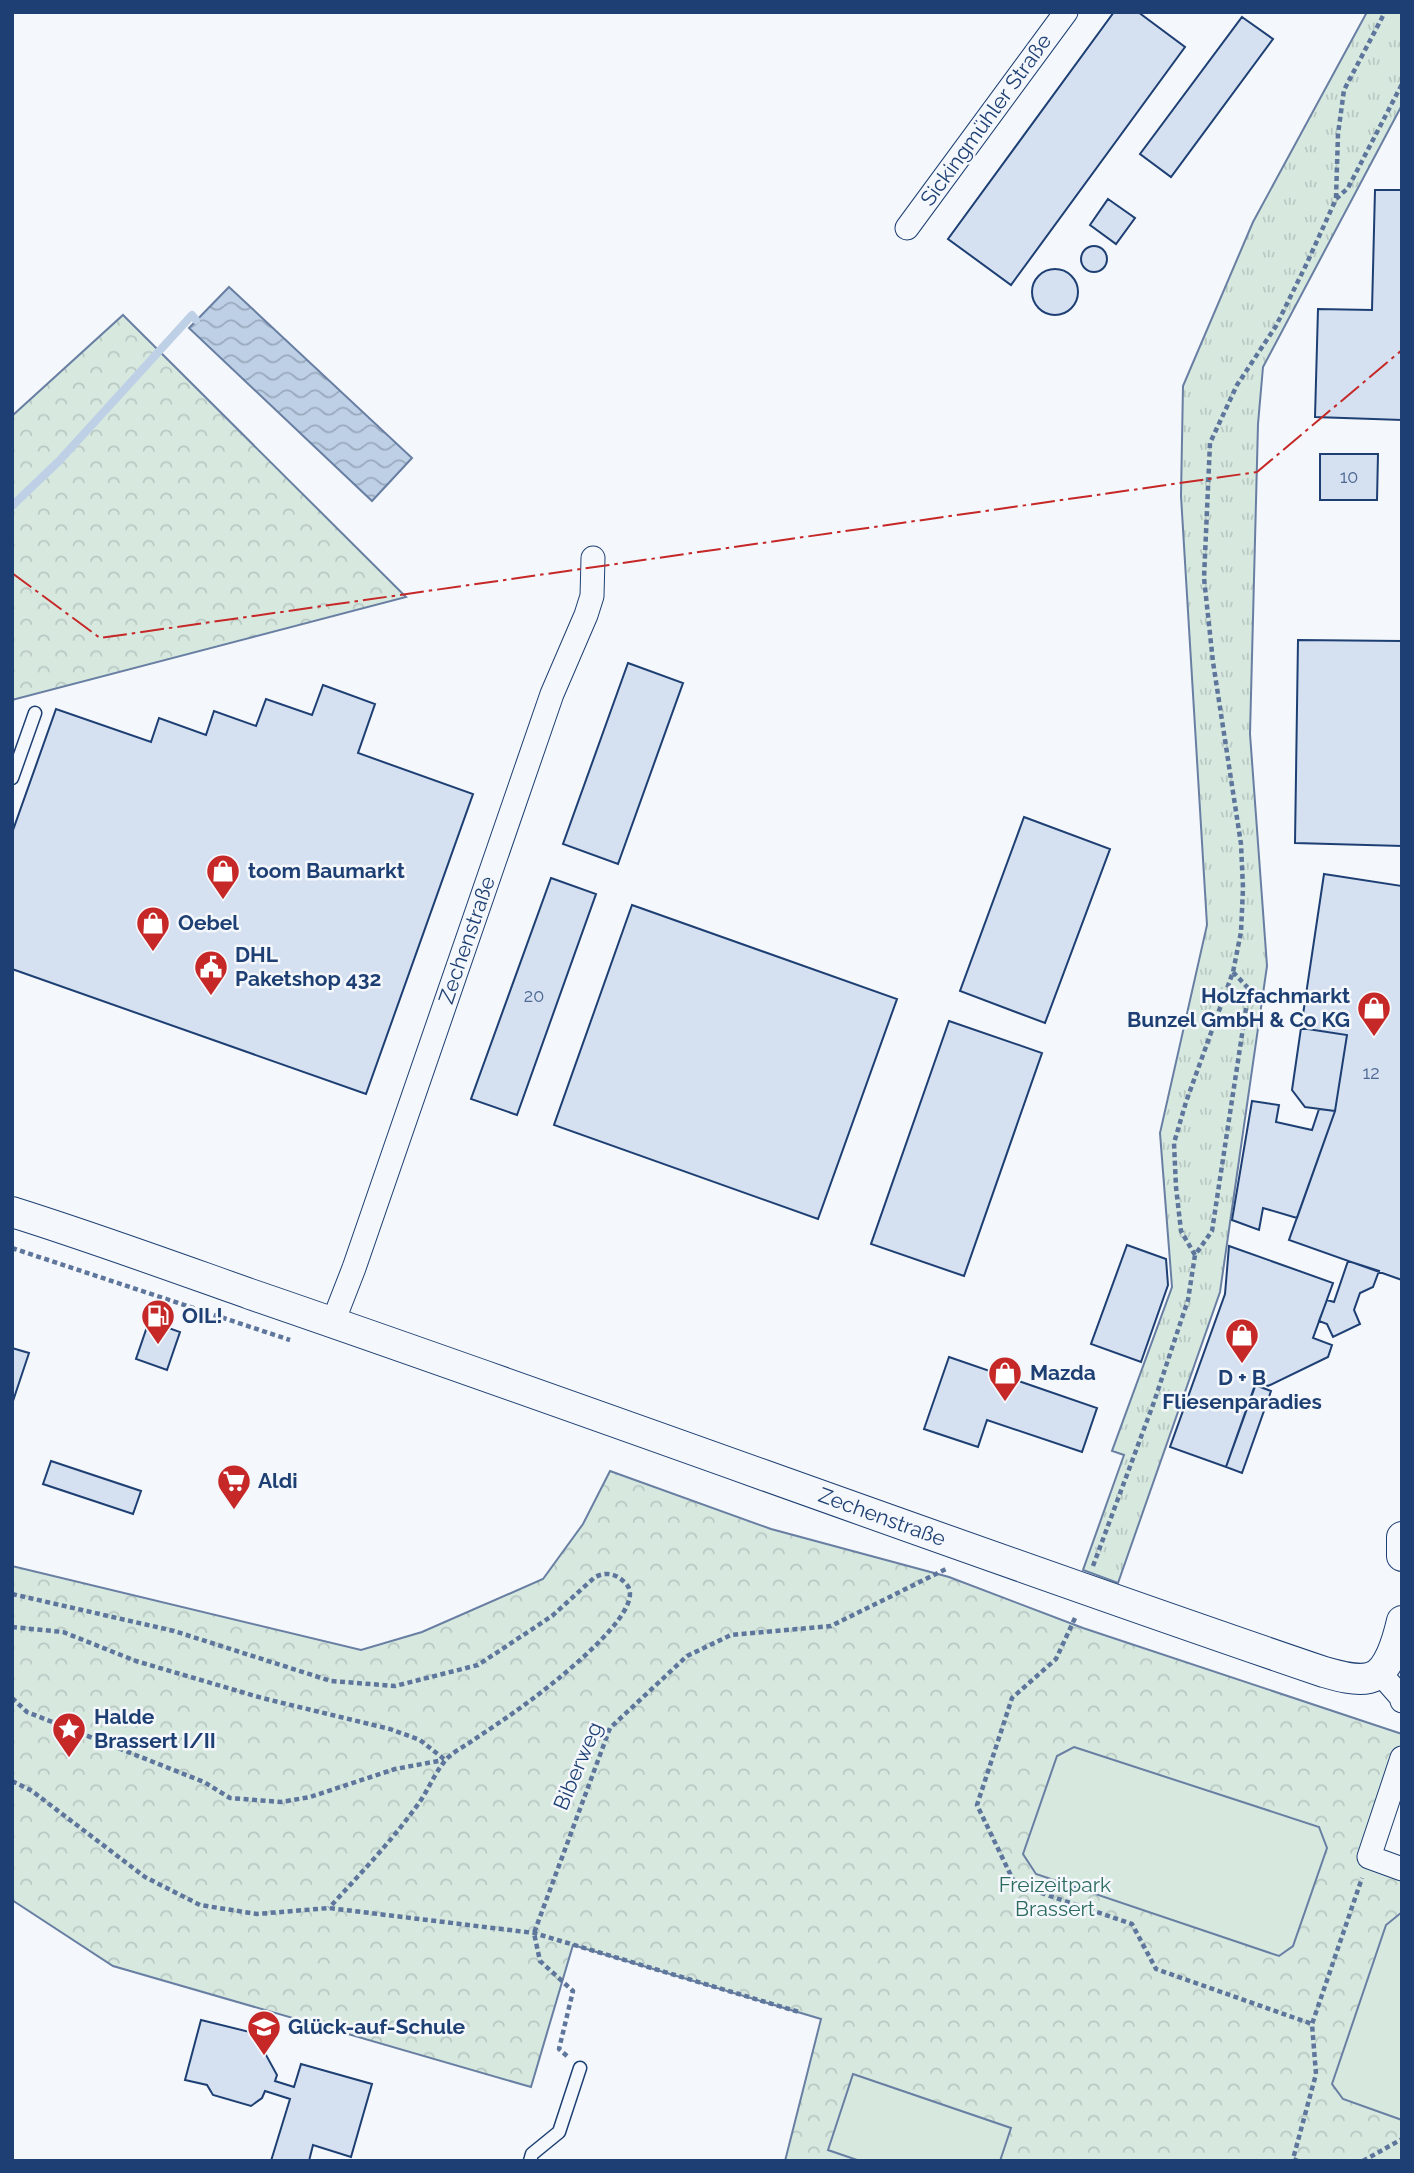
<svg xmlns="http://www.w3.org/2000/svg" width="1414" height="2173" font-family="Raleway,sans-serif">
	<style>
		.grass { fill: url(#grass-tufts); stroke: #687fa3; stroke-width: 2 }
		.forest { fill: url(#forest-crowns); stroke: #687fa3; stroke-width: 2 }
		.pitch { fill: #d7e8df; stroke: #687fa3; stroke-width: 2 }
		.water { fill: url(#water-waves); stroke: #687fa3; stroke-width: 2 }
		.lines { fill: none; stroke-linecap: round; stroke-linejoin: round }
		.stream { stroke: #bed0e5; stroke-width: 8 }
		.building { fill: #d5e0f0; stroke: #1d3f73; stroke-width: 2 }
		.service-casing { stroke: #1d3f73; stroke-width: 15 }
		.minor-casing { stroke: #1d3f73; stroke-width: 25 }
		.tertiary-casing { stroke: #1d3f73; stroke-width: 32 }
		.path { stroke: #5e769c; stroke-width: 4.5; stroke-dasharray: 5 3.5; stroke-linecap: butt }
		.service { stroke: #f4f7fb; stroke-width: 12 }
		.minor { stroke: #f4f7fb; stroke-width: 23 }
		.tertiary { stroke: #f4f7fb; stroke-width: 30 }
		.power { stroke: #c62828; stroke-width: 2; stroke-dasharray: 24 5 3.5 5; stroke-linecap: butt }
		.labels { text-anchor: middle; stroke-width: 5; stroke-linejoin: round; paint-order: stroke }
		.number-label { font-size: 18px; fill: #4b6792 }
		.street-label { font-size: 21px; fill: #1d3f73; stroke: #f4f7fb }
		.poi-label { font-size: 21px; font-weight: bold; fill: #1d3f73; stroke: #f4f7fb; text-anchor: start }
		.park-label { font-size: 21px; fill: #2c6c60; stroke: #f4f7fb }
	</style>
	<defs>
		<pattern id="grass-tufts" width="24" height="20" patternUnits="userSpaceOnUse" patternTransform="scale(1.75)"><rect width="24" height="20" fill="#d7e8df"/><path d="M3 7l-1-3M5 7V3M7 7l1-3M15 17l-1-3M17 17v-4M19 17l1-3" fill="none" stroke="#b8c8c3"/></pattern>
		<pattern id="forest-crowns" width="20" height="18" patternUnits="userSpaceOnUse" patternTransform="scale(1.75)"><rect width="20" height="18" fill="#d7e8df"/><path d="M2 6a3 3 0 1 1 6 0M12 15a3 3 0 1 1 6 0" fill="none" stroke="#b8c8c3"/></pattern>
		<pattern id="water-waves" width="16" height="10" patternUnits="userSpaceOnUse" patternTransform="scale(1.75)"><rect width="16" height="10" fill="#bed0e5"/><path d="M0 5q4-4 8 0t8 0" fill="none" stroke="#9aaabe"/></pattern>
	</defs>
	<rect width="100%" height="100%" fill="#f4f7fb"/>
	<!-- grass -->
	<path class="grass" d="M1367,12H1402V105L1263,367L1258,424L1250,734L1267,966L1220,1292L1118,1583L1083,1570L1124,1455L1112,1451L1172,1287L1160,1133L1207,925L1181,496L1183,386L1253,222Z"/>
	<!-- forest -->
	<path class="forest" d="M123,315L406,597L12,700V416Z
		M610,1471L771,1529L949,1577L1083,1628L1402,1734V1758L1369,1857L1402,1869V2161H785L821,2019L573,1945L531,2087L113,1966L12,1900V1566L361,1650L422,1632L543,1579L583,1524Z"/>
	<!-- pitch -->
	<path class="pitch" d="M1074,1747L1319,1827L1327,1848L1293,1946L1279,1956L1036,1874L1023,1854L1057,1756Z
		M1402,1912V2120L1343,2099L1332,2084L1386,1925Z
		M853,2074L1011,2128L1000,2161H860L828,2150Z"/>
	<!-- water -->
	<path class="water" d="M229,287L412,458L372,501L189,328Z"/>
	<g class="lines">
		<!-- stream -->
		<path class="stream" d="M12,506L60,460L192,315L196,320"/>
	</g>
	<!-- building -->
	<path class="building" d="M1114,12H1138L1185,47L1011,285L948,239Z
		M1242,17L1273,39L1171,177L1140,154Z
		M1375,190H1402V420L1315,417L1318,309L1372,310Z
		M1108,199L1135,218L1116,244L1090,225Z
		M1081 259a13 13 0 1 1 26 0a13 13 0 1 1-26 0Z
		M1032 292a23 23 0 1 1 46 0a23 23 0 1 1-46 0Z
		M1320,454H1378L1377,500H1320Z
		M1298,640L1402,641V846L1295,843Z
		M628,663L683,683L618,864L563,844Z
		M323,685L375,704L358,753L473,794L366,1094L12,969V833L56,709L151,742L159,718L206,735L214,711L256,726L266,699L312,715Z
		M1024,817L1110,849L1045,1023L960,991Z
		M1324,874L1402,886V1280L1289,1240L1335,1111L1347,1035L1301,1028Z
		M551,878L596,894L517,1115L471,1099Z
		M632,905L897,999L818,1219L554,1125Z
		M949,1021L1042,1053L964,1276L871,1244Z
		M1301,1028L1347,1035L1335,1111L1305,1107L1292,1090Z
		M1252,1101L1279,1105L1276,1122L1312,1130L1319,1109L1335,1111L1297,1218L1263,1208L1259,1230L1232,1220Z
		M1127,1245L1166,1259L1168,1285L1141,1362L1091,1344Z
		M1229,1246L1333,1283L1313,1338L1332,1345L1328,1357L1268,1386L1257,1381L1226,1467L1170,1447L1225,1294Z
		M1348,1261L1379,1271L1373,1287L1360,1293L1354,1310L1360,1324L1333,1337L1327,1324L1319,1321L1327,1300L1334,1302Z
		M149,1321L180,1332L167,1370L136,1359Z
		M12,1348L29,1353L12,1404Z
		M949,1357L1097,1408L1082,1452L987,1420L978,1447L924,1429Z
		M1255,1385L1271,1391L1242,1473L1226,1467Z
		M51,1461L141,1491L133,1514L43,1484Z
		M201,2020L254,2033L277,2075L275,2081L294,2087L301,2064L372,2084L351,2157L313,2145L309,2161H271L290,2099L265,2091L262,2098L251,2106L213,2095L207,2085L185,2080Z"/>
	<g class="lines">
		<!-- service casing -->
		<g class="service-casing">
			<path id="service" d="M12,778L35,713
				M530,2161L532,2154L559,2132L580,2068"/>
		</g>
		<!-- minor casing -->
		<g class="minor-casing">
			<path id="minor" d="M907,228L1066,12
				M333,1322L354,1268L552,694L586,615L592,596L593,558
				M1380,1673L1401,1697L1402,1701
				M1402,1758L1369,1857L1402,1869"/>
		</g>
		<!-- tertiary casing -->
		<g class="tertiary-casing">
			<path id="tertiary" d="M12,1212C92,1237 171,1266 250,1294C609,1417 965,1550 1324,1672C1338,1676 1355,1681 1369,1678C1389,1674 1398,1638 1402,1621
				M1402,1537V1556"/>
		</g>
		<!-- path -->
		<path class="path" d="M1336,198L1338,134L1344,90L1385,12
			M12,1248L290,1340
			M1195,1255L1181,1231L1176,1187L1174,1143L1186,1102L1233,972L1241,932L1243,888L1241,844L1213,662L1204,578L1210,443L1237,385L1276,326L1307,263L1336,199L1348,188L1402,84
			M1093,1566L1154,1402L1188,1300L1195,1255L1212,1231L1249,989L1233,972
			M12,1594L174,1631L331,1681L395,1686L478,1665L552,1616L595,1577C607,1571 618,1574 627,1585C648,1611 551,1685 531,1700C511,1715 490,1729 469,1743C461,1748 450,1754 444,1762C433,1776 427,1793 416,1807C390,1843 359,1875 329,1908
			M1075,1618L1056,1659L1012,1698L977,1805L1015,1884L1132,1924L1156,1969L1312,2024
			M12,1627L63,1632L136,1661L262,1698L390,1729L420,1740L444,1759
			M12,1698L27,1712L204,1782L230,1798L281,1802L310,1797L395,1769L444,1760
			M12,1781L32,1791L145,1877L200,1905L257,1914L329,1908L534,1933L799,2012
			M567,2056L559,2049L573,1991L540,1961L534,1933L610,1728L687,1656L731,1635L831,1626L946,1569
			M1298,2161L1293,2159L1316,2074L1312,2024L1362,1878
			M1363,2161L1402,2139"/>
		<!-- service -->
		<use href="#service" class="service"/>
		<!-- minor -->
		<use href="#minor" class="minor"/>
		<!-- tertiary -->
		<use href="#tertiary" class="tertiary"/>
		<!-- power -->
		<path class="power" d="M12,573L100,638L1257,472L1402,350"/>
	</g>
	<!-- icons -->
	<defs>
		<g id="shop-pin" transform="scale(1.75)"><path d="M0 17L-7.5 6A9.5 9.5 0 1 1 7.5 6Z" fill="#c62828" stroke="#f4f7fb"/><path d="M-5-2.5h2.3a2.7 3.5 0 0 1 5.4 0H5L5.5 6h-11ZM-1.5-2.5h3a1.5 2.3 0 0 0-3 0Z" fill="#fff"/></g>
		<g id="civic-pin" transform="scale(1.75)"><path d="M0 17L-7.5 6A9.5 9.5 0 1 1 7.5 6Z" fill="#c62828" stroke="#f4f7fb"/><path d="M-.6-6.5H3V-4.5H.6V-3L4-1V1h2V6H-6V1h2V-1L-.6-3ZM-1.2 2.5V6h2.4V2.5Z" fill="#fff"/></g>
		<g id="fuel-pin" transform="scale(1.75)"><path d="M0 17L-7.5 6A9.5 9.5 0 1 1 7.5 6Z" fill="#c62828" stroke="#f4f7fb"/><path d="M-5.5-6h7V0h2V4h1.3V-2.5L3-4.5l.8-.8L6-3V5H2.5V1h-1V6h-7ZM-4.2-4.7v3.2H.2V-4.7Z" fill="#fff"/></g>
		<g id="supermarket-pin" transform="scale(1.75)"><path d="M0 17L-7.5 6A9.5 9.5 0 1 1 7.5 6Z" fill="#c62828" stroke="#f4f7fb"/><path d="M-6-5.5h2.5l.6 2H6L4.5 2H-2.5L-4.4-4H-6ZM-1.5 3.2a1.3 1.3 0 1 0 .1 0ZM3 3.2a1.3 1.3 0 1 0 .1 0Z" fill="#fff"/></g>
		<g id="sight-pin" transform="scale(1.75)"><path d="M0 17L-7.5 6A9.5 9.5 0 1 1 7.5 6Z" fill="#c62828" stroke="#f4f7fb"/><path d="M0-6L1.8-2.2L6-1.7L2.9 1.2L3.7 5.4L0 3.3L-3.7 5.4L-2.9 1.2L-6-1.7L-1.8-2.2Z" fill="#fff"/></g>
		<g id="school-pin" transform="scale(1.75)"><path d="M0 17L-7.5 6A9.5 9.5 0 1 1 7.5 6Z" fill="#c62828" stroke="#f4f7fb"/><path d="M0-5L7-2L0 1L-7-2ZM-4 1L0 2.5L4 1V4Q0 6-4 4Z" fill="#fff"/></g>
	</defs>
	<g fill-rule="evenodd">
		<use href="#shop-pin" x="223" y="871"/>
		<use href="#shop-pin" x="153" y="923"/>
		<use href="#civic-pin" x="211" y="967"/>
		<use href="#shop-pin" x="1374" y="1008"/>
		<use href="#fuel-pin" x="158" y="1316"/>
		<use href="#shop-pin" x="1242" y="1335"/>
		<use href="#shop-pin" x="1005" y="1373"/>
		<use href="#supermarket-pin" x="234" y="1481"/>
		<use href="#sight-pin" x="69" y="1729"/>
		<use href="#school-pin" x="264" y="2027"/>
	</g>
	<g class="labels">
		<!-- number labels -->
		<g class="number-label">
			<text x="1349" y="483">10</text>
			<text x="534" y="1002">20</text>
			<text x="1371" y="1079">12</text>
		</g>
		<!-- street labels -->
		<g class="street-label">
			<text transform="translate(986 120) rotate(-54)" y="7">Sickingmühler Straße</text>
			<text transform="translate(467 940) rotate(-71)" y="7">Zechenstraße</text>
			<text transform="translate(882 1517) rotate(20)" y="7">Zechenstraße</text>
			<text transform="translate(578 1766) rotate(-67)" y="7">Biberweg</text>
		</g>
		<!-- poi labels -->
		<g class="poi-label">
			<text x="248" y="878">toom Baumarkt</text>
			<text x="178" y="930">Oebel</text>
			<text x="235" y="962">DHL<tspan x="235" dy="24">Paketshop 432</tspan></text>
			<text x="1350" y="1003" text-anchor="end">Holzfachmarkt<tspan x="1350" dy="24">Bunzel GmbH &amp; Co KG</tspan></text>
			<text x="182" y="1323">OIL!</text>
			<text x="1030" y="1380">Mazda</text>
			<text x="1242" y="1385" text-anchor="middle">D + B<tspan x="1242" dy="24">Fliesenparadies</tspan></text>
			<text x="258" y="1488">Aldi</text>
			<text x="94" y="1724">Halde<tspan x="94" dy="24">Brassert I/II</tspan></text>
			<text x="288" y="2034">Glück-auf-Schule</text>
		</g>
		<!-- park labels -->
		<g class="park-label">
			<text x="1055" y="1892">Freizeitpark<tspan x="1055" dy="24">Brassert</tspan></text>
		</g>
	</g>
	<!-- border -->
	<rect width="1414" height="2173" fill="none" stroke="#1d3f73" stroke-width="28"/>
</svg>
